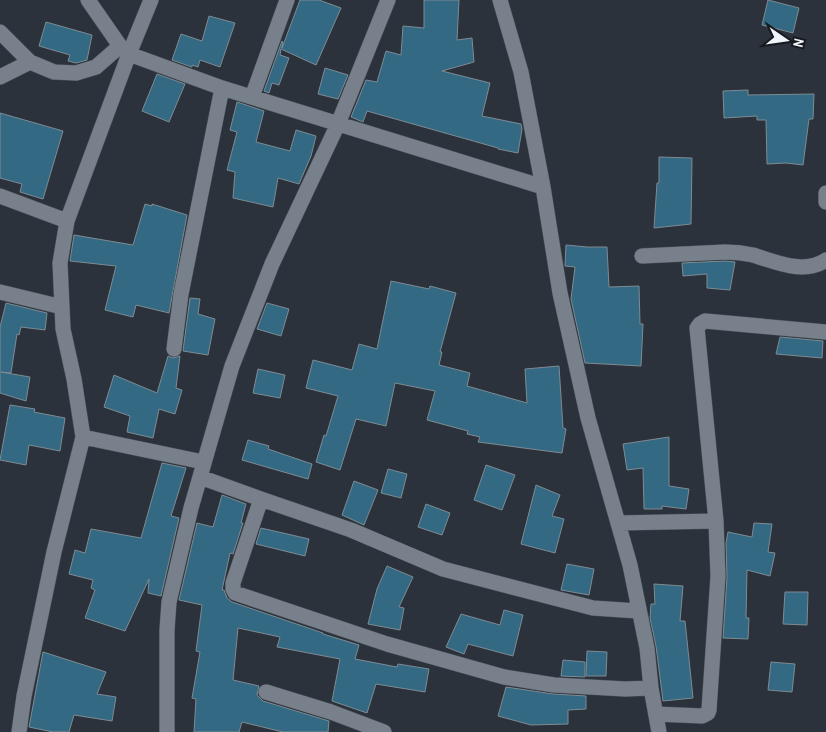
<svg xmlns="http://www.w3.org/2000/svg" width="826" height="732" font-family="'Archivo Narrow',sans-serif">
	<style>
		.building { fill: #346984; stroke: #7e8b93 }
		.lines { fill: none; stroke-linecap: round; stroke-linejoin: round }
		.minor-casing { stroke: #484f56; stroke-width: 16 }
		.minor { stroke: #77808b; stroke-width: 15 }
	</style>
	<rect width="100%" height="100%" fill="#2b323c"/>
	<!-- building -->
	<path class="building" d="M300,0H319L341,8L316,65L281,49L280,55L289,58L279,85L272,83L269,93L264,91L282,41L283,42L282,48Z
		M424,0H459L457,40L472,38L474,62L442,71L490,83L482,116L521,124L522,129L518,153L498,149V148L367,111L363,122L351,117L366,80L377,82L386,51L401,55L403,26L424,28Z
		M768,0L799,8L793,33L762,25Z
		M209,16L235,23L220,67L200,60L198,67L192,65V67L172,60L181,34L202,41Z
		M46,22L92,35L87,60L76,63L68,61L70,55L39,46Z
		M325,68L348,75L338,99L318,94Z
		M157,74L185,84L169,122L142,111Z
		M748,90V95L814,94L813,119H809L803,165L786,163L767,164L766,120H757V116L724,118L723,91Z
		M237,102L264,111L256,142L290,151L296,130L316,136L311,156L299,184L278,178L273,207L233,198L235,172L227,170L237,132L230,130Z
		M0,113L63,131L43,199L20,192L22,184L0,178Z
		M659,157L692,158L691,224L654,228L657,183H659Z
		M145,204L152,206V204L187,215L169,313L136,305L133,317L105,310L116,266L70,261L74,235L133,245Z
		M566,245L587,247H607L609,287L639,286L640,324H643L641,366L585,363L571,299L575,267L565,266Z
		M725,261L735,262L730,290L707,288V274L683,276L682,263Z
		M391,281L429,289L430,286L456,293L440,352H442L439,365L470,373L467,386L527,403L525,369L559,366L563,428L566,429L562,453L478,442L480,437L467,434L468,431L427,420L435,391L395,383L386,426L356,419L340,470L316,462L324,435L326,436L338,396L306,388L313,360L352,370L359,344L377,349Z
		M190,298L200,299L198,314L215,319L208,355L183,351Z
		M6,303L47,313L45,330L21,327L19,335L17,334L11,373L1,372L30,377L26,401L0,393V327Z
		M267,303L289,309L281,336L257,329Z
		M780,337L823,341L822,358L776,354Z
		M168,356L173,358L180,356L176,388L182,390L175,414L159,409L153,438L127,432L130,416L104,407L114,375L157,393Z
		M258,369L285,375L280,398L253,393Z
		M10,405L35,409L34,412L65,418L60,451L29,445L26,465L0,460Z
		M669,437V486L689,489L686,509L662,506V509H644L643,468L627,470L623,444Z
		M248,440L269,446L268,449L312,464L308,479L242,460Z
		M162,463L186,468L171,516L179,518L161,596L148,593L149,579L125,631L85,618L95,590L91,588L93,580L69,574L75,550L85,553L91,529L141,538Z
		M486,465L515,475L502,510L474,500Z
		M388,469L407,474L401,498L381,493Z
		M354,481L378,490L364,525L342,515Z
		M536,485L560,495L552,516L564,519L555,553L521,544Z
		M222,495L246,504L241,523H243L233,554L230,553L222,590H224L227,598L232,602L323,633V634L359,645L355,659L397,667L398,664L429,669L425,692L376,684L367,713L332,701L340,659L277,647L280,637L238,628L233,680L259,686L257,695L263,701L329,721L328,732H283L242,722L239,732H194L196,699L192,698L200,652L196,651L202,605L179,600L197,523L213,527Z
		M426,504L450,513L442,535L418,527Z
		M754,523L772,524L768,552L775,553L770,576L747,570L746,618H749L748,639L723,638L727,577L726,543L728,532L752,537Z
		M261,528L309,539L305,556L256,544Z
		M567,564L594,569L589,595L561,590Z
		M387,566L413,577L399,607L404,608L400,630L368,624L377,589Z
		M654,584L683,586L680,621H685L693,698L663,701L656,646L650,618L651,604H655Z
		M785,592H808L807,625L783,624Z
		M504,610L523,615L513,656L468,644L464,654L446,647L461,614L500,625Z
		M587,651L607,652L606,676H586Z
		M43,652L106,672L97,694L116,697L112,721L74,715L69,732H53L29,727Z
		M563,660L585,662V677L561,676Z
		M771,662L795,664L792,692L768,690Z
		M506,687L553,694L586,696V709L568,710V724L531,725L498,716Z"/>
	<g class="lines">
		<!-- minor casing -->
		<g class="minor-casing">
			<path id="minor" d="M88,0L120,46L129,54L222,88L543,187
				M500,0L521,72L543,187L560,293L588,418L630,565L647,648L651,688L659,732
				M0,32L30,62L54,72L76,73L96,67L120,46
				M0,77L30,62
				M252,97L287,0
				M826,193V202
				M0,196L67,221
				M642,256L725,252C734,252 744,253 753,255C776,262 804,275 826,260
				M0,292L62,307
				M174,349L181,294L222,88
				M83,437L203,462
				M200,477L261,499L233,583V589L235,593L387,644L504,677L554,685L625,689L651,688
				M261,499L351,530L443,569L593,608L638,611
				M618,523L716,521L697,328L700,324L705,321L826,332
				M266,692L331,712L384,732
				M656,714L702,716L708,713L709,710L718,576L716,521
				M19,732L24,696L54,552L83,437L74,379L63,329L60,263L67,221L129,54L151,0
				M167,732V630L169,602L191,508L232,366L272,264L338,124L388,0"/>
		</g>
		<!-- minor -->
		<use href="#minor" class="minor"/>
	</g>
	<!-- north arrow -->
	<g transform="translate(786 40) rotate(103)" stroke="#161a1e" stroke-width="4" paint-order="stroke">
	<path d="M0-4L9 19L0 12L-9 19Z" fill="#f0f5fb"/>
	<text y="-8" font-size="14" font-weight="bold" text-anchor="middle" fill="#f0f5fb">N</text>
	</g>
</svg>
